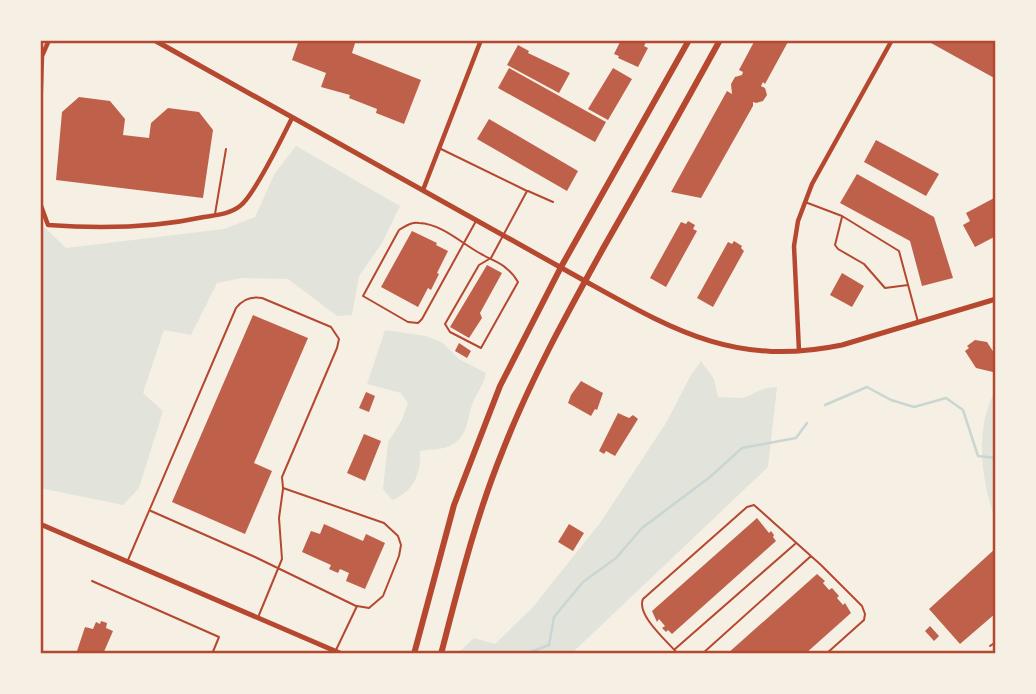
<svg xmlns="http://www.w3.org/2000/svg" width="1036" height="694" font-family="'Noto Serif',serif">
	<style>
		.green { fill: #e2e4dc }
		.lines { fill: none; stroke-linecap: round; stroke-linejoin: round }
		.stream { stroke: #c9d6d2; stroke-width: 2.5 }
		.building { fill: #bf614a }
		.path { stroke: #b5482f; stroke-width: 2 }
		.service { stroke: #b5482f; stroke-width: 2 }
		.minor { stroke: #b5482f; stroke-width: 4.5 }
		.tertiary { stroke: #b5482f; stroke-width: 5 }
		.primary { stroke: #b5482f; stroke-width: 6 }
		.neatline { fill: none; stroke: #b5482f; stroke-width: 2.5 }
	</style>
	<rect width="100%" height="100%" fill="#f6efe4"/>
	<!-- green -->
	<path class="green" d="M296,146L400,206L382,243L359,276L352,315L337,316L288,279L242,278L217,283L191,335L164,330L143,393L163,411L139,488L123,505L40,488V223L66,248L224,229L255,217L275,173Z
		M385,330L426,336L443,343L459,359L486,373C483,386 478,391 473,402C466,420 469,439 447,447C439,450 429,449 420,451C421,474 414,491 392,500L383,489L388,442L402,420L408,403L401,393L367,384Z
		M701,361L714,379L718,397L743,398L766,388L777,387L768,467L571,654H457L474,638L495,644L533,607L600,523L666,423L691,375Z
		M994,393L996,394V522C982,484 974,431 994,393Z"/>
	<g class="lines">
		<!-- stream -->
		<path class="stream" d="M825,405L867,387L891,400L914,407L946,398L963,410L978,456L996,458
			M525,654L549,645L554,617L583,582L616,558L642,528L710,477L742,448L796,438L807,423"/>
	</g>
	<!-- building -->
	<path class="building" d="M299,40H356L352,53L421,80L404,124L376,113L377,109L349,98L350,95L321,87L326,73L292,60Z
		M621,40H647L644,46L648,48L638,67L618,58L619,56L614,54Z
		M755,40H789L765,84L763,82L761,86L765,88L767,95L763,101L756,103L753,102V106L701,198L671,192L727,91L732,94L731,84L735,77L742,75L743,72L739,70Z
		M932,40H996V79L931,43Z
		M518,45L529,51L528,53L570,73L559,93L507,65Z
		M509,68L606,122L595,142L498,88Z
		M613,68L632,79L608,120L588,109Z
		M79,97L110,101L125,119L123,135L149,138L151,123L168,108L199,112L213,130L203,198L56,180L62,112Z
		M489,119L578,171L567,191L477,139Z
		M876,140L939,174L926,196L864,162Z
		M857,174L934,217L953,278L922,286L910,241L840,203Z
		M996,197V236L975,247L963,225L970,221L966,213Z
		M688,221L695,225L693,229L697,231L666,287L650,278L681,222L686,224Z
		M412,231L437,243L436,245L448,251L437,273L439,274L431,290L428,288L418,307L381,287Z
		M734,241L742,246L741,248L744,251L713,307L697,298L728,242L732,244Z
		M487,265L502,273L480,313L482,318L469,338L450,327Z
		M842,273L864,286L852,307L830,295Z
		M253,315L308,338L254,463L272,471L245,534L172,502Z
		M975,340L987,342L996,356V370L993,372L976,368L965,351L969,348L967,346Z
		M459,343L471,351L467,358L455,351Z
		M581,381L603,393L597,410L595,409L591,416L568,403L571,395Z
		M366,392L375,396L369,412L359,408Z
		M618,413L629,418L633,415L638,419L615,456L606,451L604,454L599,451Z
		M364,434L381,441L365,481L347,473Z
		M757,518L769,533L771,531L774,535L773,537L776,541L672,634L668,630L666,632L662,628L665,626L659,619L657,622L652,611Z
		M324,524L363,541L366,534L385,543L365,589L346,581L349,573L340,569L338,573L329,569L331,565L302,552L311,531L320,534Z
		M569,524L584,533L573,551L558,542Z
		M996,548V613L960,644L929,609Z
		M817,574L825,581L823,583L829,590L832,588L839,596L837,598L843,605L845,603L851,613L805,654H727Z
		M101,621L107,623L106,628L113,631L103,654H76L85,627L93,629L96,622L100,624Z
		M930,626L939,636L934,641L925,631Z"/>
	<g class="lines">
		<!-- path -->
		<path class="path" d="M92,581L219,637L212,654"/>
		<!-- service -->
		<path class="service" d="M441,149L527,191L491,258L479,265L445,324L450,332L481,348L518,282C515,277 511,272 507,269C500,262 491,260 483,255C463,245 443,224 419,223C411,222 406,226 399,230L363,296L408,322L418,323L422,319L476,221
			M528,191L553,202
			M805,202L842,216L899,251L918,322
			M215,214L226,149
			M842,217L835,245L838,249L864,264L885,288L908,285
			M151,511L255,557L356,606
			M128,560L236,308C243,299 251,296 262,298L331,327L339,339L337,348L282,477L283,488L384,523L398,536L401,545L399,556L383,596L369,608L357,606L336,650
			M259,615L282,559L279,518L283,489
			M990,646L996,642
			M675,649L795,544
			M592,654H606
			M678,654C667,641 636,615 643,599L747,507L754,505L821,565L862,606L865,614L864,620L826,654
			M702,654L811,556"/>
		<!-- minor -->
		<path class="minor" d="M40,117L42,56L49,40
			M423,190L481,40
			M40,203L48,225C101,229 153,228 204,217C216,215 230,214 240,206C254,196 283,136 292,118
			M799,351L794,246L798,221L812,184L892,40"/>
		<!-- tertiary -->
		<path class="tertiary" d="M154,40L585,281C675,331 735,367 842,345L996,299
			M40,524L342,654"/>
		<!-- primary -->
		<path class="primary" d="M414,654L454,505L500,386L561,267L689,40
			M441,654C459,585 476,516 503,450C531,378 568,312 605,245C644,177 682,109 720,40"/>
	</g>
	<!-- border -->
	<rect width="1036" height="694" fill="none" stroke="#f6efe4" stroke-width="84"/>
	<rect x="42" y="42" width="952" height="610" class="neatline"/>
</svg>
